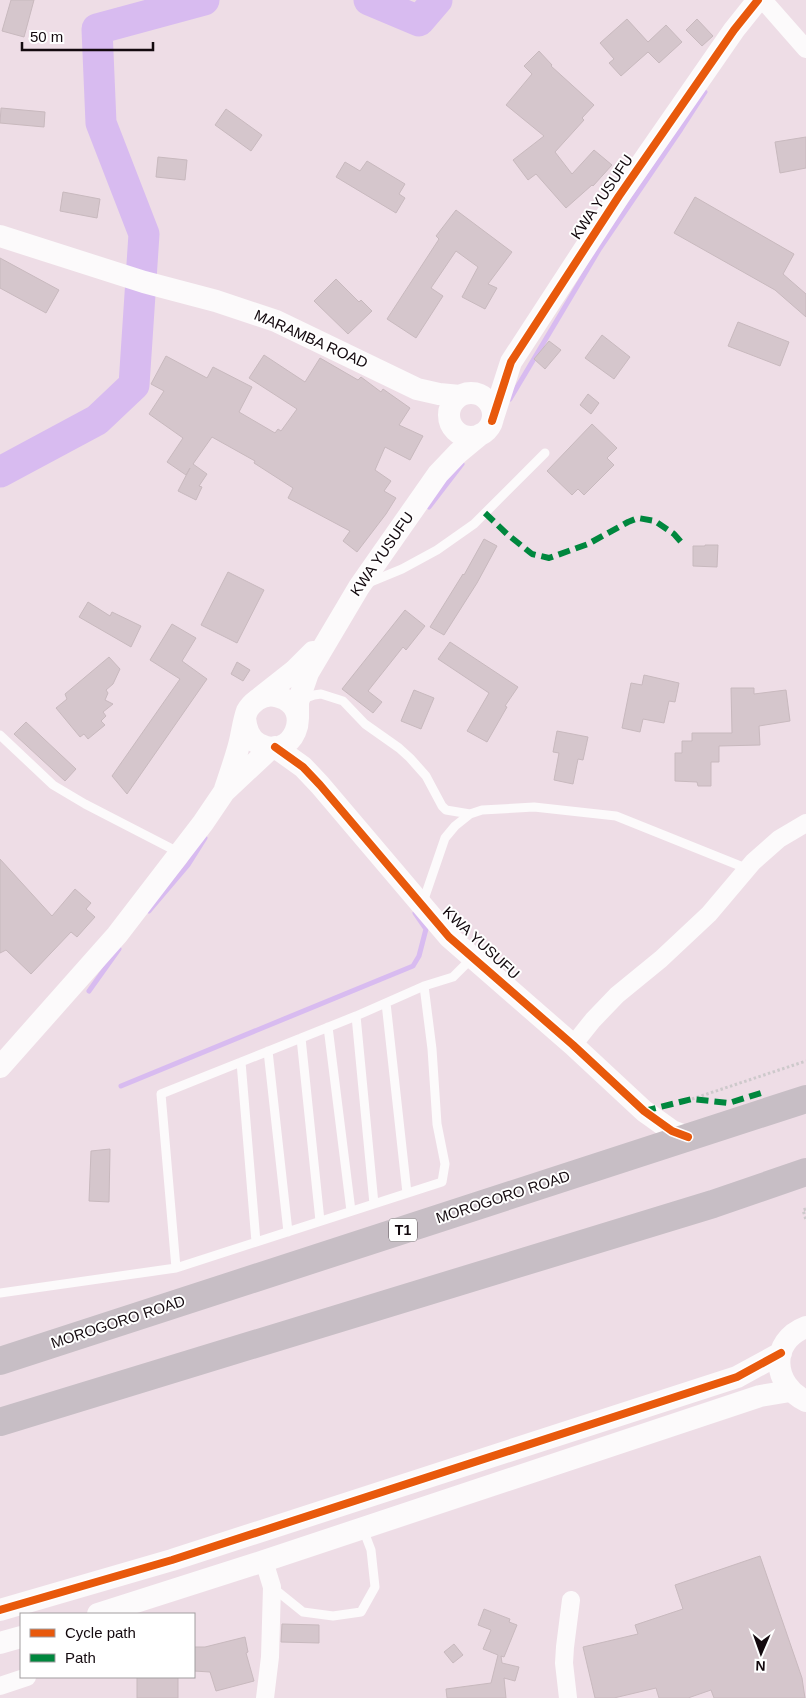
<svg xmlns="http://www.w3.org/2000/svg" width="806" height="1698" font-family="Arial,sans-serif">
	<style>
		.lines { fill: none; stroke-linecap: round; stroke-linejoin: round }
		.stream { stroke: #d8bbf0; stroke-width: 5 }
		.river { stroke: #d8bbf0; stroke-width: 31 }
		.building { fill: #d5c6cc; stroke: #c8b9be }
		.path { stroke: #cdc9cb; stroke-width: 3; stroke-dasharray: 2.5 2.5; stroke-linecap: butt }
		.service { stroke: #fcfafb; stroke-width: 9 }
		.minor { stroke: #fcfafb; stroke-width: 18 }
		.tertiary { stroke: #fcfafb; stroke-width: 22 }
		.trunk { stroke: #c7bec5; stroke-width: 28 }
		.quiet { stroke: #00873e; stroke-width: 6; stroke-dasharray: 12 6; stroke-linecap: butt }
		.cycleway-casing { stroke: #fff; stroke-width: 11 }
		.cycleway { stroke: #e8590c; stroke-width: 8 }
		.labels { text-anchor: middle; stroke-width: 4; stroke-linejoin: round; paint-order: stroke }
		.shield { fill: #fff; stroke: #5a5356; stroke-width: 1 }
		.shield-label { font-size: 14px; font-weight: bold; fill: #13090e }
		.street-label { font-size: 15px; fill: #13090e; stroke: #fff }
	</style>
	<rect width="100%" height="100%" fill="#eedde6"/>
	<g class="lines">
		<!-- stream -->
		<path class="stream" d="M510,399L600,248L681,129L705,92
			M429,507L462,464
			M149,911L188,865L205,838
			M89,991L119,949
			M121,1086L413,966L419,956L426,929L415,913"/>
		<!-- river -->
		<path class="river" d="M369,0L419,21L437,0
			M0,472L97,420L134,385L144,234L101,123L97,29L204,0"/>
	</g>
	<!-- building -->
	<path class="building" d="M11,0H34L24,37L2,31Z
		M627,19L648,42L666,25L682,42L659,63L648,52L621,76L609,63L614,59L600,43Z
		M697,19L713,36L702,46L686,30Z
		M539,51L552,65L551,66L594,105L582,118L584,120L555,152L572,174L594,150L612,165L593,186L592,185L566,208L536,174L528,180L513,160L544,136L506,105L532,74L524,66Z
		M1,108L45,112L44,127L0,123Z
		M226,109L262,135L251,151L215,125Z
		M806,137V168L780,173L775,142Z
		M158,157L187,160L185,180L156,177Z
		M367,161L405,184L399,194L405,198L396,213L336,177L345,162L360,171Z
		M63,192L100,199L97,218L60,211Z
		M695,197L794,254L783,274L806,294V317L775,290L674,233Z
		M456,210L512,252L488,284L497,288L485,309L462,297L478,267L456,251L431,288L443,296L416,338L387,319L439,239L436,236Z
		M0,258L59,290L46,313L0,288Z
		M336,279L359,302L361,300L372,311L348,334L314,301Z
		M738,322L789,342L780,366L728,346Z
		M602,335L630,357L614,379L585,358Z
		M549,341L561,350L545,369L534,359Z
		M264,355L305,382L320,358L358,380L361,377L381,392L383,389L410,408L399,425L423,436L410,460L385,447L375,470L391,481L384,491L396,498L386,514L357,552L343,541L350,531L288,498L293,488L254,463L255,461L212,437L193,464L207,474L199,486L202,487L196,500L178,491L190,468L186,475L167,462L183,438L149,414L164,391L151,384L166,356L207,378L213,367L252,387L239,412L275,433L278,429L281,431L297,409L249,378Z
		M588,394L599,403L591,414L580,405Z
		M592,424L617,448L607,458L614,465L584,495L578,489L572,495L547,471Z
		M484,539L497,546L477,583L444,635L430,627L463,574L464,575Z
		M705,545H718L717,567L693,566V546H705Z
		M228,572L264,590L237,643L201,625Z
		M88,602L110,616L112,612L141,626L131,647L79,617Z
		M405,610L425,626L406,650L403,647L368,691L382,702L373,713L342,689Z
		M172,624L196,638L182,661L207,679L127,794L112,776L180,679L150,660Z
		M450,642L518,687L505,706L507,707L487,742L467,731L489,693L438,659Z
		M109,657L120,669L113,684L106,690L108,693L105,700L113,704L103,712L106,716L101,721L105,725L88,739L84,734L80,737L56,708L67,699L65,694Z
		M237,662L250,670L243,681L231,674Z
		M644,675L679,683L675,702L669,701L664,723L643,719L640,732L622,728L631,683L642,685Z
		M731,688H754V694L786,690L790,721L759,726L760,745L719,746V762H711V786H698L697,782L675,781V753H682V741H692V733H732Z
		M414,690L434,698L421,729L401,721Z
		M26,722L76,769L65,781L14,734Z
		M557,731L588,737L583,760L578,759L573,784L554,780L559,753L553,752Z
		M0,859L52,916L75,889L91,903L86,909L95,917L77,937L71,932L31,974L6,950L0,953Z
		M110,1149L109,1202L89,1201L91,1151Z
		M760,1556L802,1678L805,1698H714L711,1690L688,1698H659L656,1688L614,1698H595L583,1647L638,1634L635,1625L683,1609L675,1585Z
		M484,1609L510,1619L509,1622L517,1625L504,1657L501,1656L502,1663L519,1667L515,1681L504,1678L506,1698H447L446,1689L491,1683L498,1655L483,1649L491,1630L478,1625Z
		M282,1624L319,1625V1643L281,1642Z
		M245,1637L248,1652L246,1653L254,1681L216,1691L210,1672L194,1671V1647H205Z
		M454,1644L463,1655L453,1663L444,1652Z
		M137,1677H178V1698H137Z"/>
	<g class="lines">
		<!-- path -->
		<path class="path" d="M692,1099L806,1061
			M806,1209L803,1210L806,1220"/>
		<!-- service -->
		<path class="service" d="M368,583L402,569L437,550L474,524L545,453
			M303,699L314,695L321,694L343,701L365,724L399,748L410,758L426,776L442,806L446,810L470,814
			M0,735L53,785L85,804L180,853
			M423,902L445,838L455,826L470,814L482,810L534,807L616,816L748,869
			M386,1003L407,1193
			M356,1016L374,1204
			M328,1027L351,1211
			M301,1038L320,1221
			M268,1051L288,1232
			M241,1062L256,1242
			M176,1268L161,1094L356,1016L424,986L453,977L473,957
			M0,1293L176,1268L442,1182L445,1164L437,1124L432,1049L424,986
			M272,1587L303,1612L333,1616L361,1612L375,1587L371,1550L363,1529"/>
		<!-- minor -->
		<path class="minor" d="M763,0L806,49
			M573,1045L593,1020L617,995L661,959L709,914L753,862L779,839L806,823
			M264,1561L272,1587L270,1657L265,1698
			M0,1686L27,1677
			M568,1698L564,1663L565,1647L571,1600"/>
		<!-- tertiary -->
		<path class="tertiary" d="M0,236L144,282L216,301L276,321L417,389L439,394L460,396
			M449 415a22 22 0 1 1 44 0a22 22 0 1 1-44 0Z
			M492,421L511,362L619,196L734,30L758,0
			M261,697L294,671L313,652
			M298,718V702L308,673L359,587L438,474L458,453L481,434
			M275,747L303,767L320,785L449,937L573,1045L644,1111L672,1131L688,1137
			M225,789C230,774 235,760 239,745C242,734 243,722 247,711C249,707 253,703 257,700C264,695 271,694 279,697C316,708 292,763 259,744C249,739 246,729 245,718
			M0,1067L117,935L203,823L224,792L271,748
			M806,1327C769,1341 772,1385 806,1401
			M0,1610L172,1560L737,1377L781,1353
			M98,1614L264,1561L760,1396L790,1391
			M0,1643L21,1637"/>
		<!-- trunk -->
		<path class="trunk" d="M0,1361L806,1099
			M0,1422L713,1204L806,1172"/>
		<!-- quiet -->
		<path class="quiet" d="M485,513L507,534L532,554L549,558L588,544L628,522L638,518L655,521L674,534L682,543
			M644,1111L692,1099L729,1103L764,1092"/>
		<!-- cycleway casing -->
		<g class="cycleway-casing">
			<path id="cycleway" d="M492,421L511,362L619,196L734,30L758,0
				M275,747L303,767L320,785L449,937L573,1045L644,1111L672,1131L688,1137
				M0,1610L172,1560L737,1377L781,1353"/>
		</g>
		<!-- cycleway -->
		<use href="#cycleway" class="cycleway"/>
	</g>
	<g class="labels">
		<!-- shield labels -->
		<rect class="shield" x="389" y="1218.5" width="28" height="23" rx="4"/>
		<g class="shield-label">
			<text x="403" y="1235">T1</text>
		</g>
		<!-- street labels -->
		<g class="street-label">
			<text transform="translate(602 197) rotate(-56)" y="5">KWA YUSUFU</text>
			<text transform="translate(311 339) rotate(24)" y="5">MARAMBA ROAD</text>
			<text transform="translate(382 554) rotate(-55)" y="5">KWA YUSUFU</text>
			<text transform="translate(481 943) rotate(43)" y="5">KWA YUSUFU</text>
			<text transform="translate(503 1197) rotate(-18)" y="5">MOROGORO ROAD</text>
			<text transform="translate(118 1322) rotate(-18)" y="5">MOROGORO ROAD</text>
		</g>
	</g>
	<!-- legend -->
	<rect x="20" y="1613" width="175" height="65" fill="#ffffff" stroke="#a19d9f"/>
	<rect x="30" y="1629" width="25" height="8" fill="#e8590c" stroke="#a19d9f"/>
	<text x="65" y="1638" font-size="15" fill="#13090e">Cycle path</text>
	<rect x="30" y="1654" width="25" height="8" fill="#00873e" stroke="#a19d9f"/>
	<text x="65" y="1663" font-size="15" fill="#13090e">Path</text>
	<!-- north arrow -->
	<g transform="translate(761 1653) rotate(182)" stroke="#ffffff" stroke-width="4" paint-order="stroke">
	<path d="M0-4L9 19L0 12L-9 19Z" fill="#13090e"/>
	<text y="-8" font-size="14" font-weight="bold" text-anchor="middle" fill="#13090e">N</text>
	</g>
	<!-- scale -->
	<path d="M22 42v8h131v-8" fill="none" stroke="#13090e" stroke-width="2.5"/>
	<text x="30" y="42" font-size="15" fill="#13090e" stroke="#ffffff" stroke-width="4" paint-order="stroke">50 m</text>
</svg>
